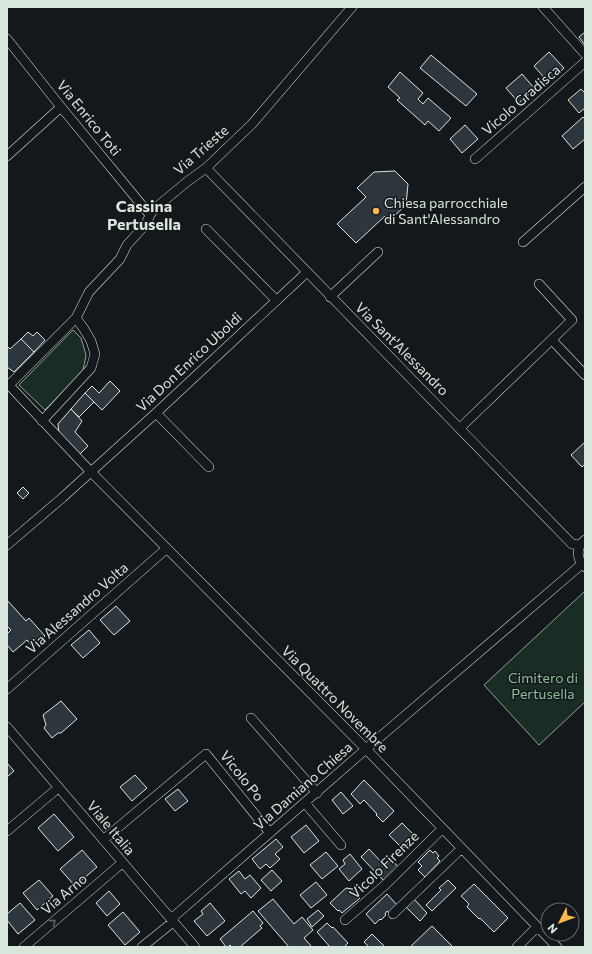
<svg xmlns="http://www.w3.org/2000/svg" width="592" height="954" font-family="Commissioner,sans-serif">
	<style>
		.green { fill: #1a2d24; stroke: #939e99 }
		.building { fill: #2c363c; stroke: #d8e6dc }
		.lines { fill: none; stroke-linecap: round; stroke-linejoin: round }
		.minor-casing { stroke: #d8e6dc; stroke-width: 10 }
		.minor { stroke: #14181c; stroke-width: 9 }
		.oneway { stroke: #59605f }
		.poi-dot { fill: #ffb74d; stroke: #14181c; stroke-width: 1.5 }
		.labels { text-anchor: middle; stroke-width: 3; stroke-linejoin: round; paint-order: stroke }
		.street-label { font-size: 14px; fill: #d8e6dc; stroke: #14181c }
		.poi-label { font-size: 14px; fill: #d8e6dc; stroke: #14181c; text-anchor: start }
		.park-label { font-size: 14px; fill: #8ac095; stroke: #14181c }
		.quarter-label { font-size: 16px; font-weight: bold; fill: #d8e6dc; stroke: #14181c }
	</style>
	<rect width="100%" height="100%" fill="#14181c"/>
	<!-- green -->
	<path class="green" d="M73,330L81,338L86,355L83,371L45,410L19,385Z
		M585,591V702L539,745L484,685Z"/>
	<!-- building -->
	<path class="building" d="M585,32V45L579,37Z
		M549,52L564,68L548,82L534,66Z
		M431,55L477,94L466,106L420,68Z
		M400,72L423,93L418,99L423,104L428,98L451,118L439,131L428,121L425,125L397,100L400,98L388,87Z
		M522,74L535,89L519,103L506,88Z
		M581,89L585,93V108L579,113L568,100Z
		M583,117L585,119V139L573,149L562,136Z
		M465,125L478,139L462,153L450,139Z
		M395,171L408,184L406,205L389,221L385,216L356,243L337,224L366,197L357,188L374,172Z
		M28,332L33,336L37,332L45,340L34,352L21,339Z
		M21,339L34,352L14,372L7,367V346L10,349Z
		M110,381L120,391L102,410L85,393L92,386L99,393Z
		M85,393L94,402L79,417L71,409Z
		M71,409L82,421L75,432L88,446L80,454L59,434L58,424Z
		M585,442V464L582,467L571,455Z
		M23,487L29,493L23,499L17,493Z
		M7,600L26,621L29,618L45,636L33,647L27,640L13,652L7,645V634L11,630L7,626Z
		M116,606L130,621L114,635L100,620Z
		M89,630L100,643L83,658L71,645Z
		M61,701L77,719L61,733H58L52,738L44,728L46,725L43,715Z
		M7,763L14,771L7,777Z
		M135,775L147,788L132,801L120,787Z
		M364,780L394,811L383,822L376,815L377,814L364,800L360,804L351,794Z
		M178,789L188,801L175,811L165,799Z
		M341,792L353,806L343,814L332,800Z
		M54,814L74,837L58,851L38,828Z
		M402,823L415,836L403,849L389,835Z
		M306,825L319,841L304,853L291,837Z
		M276,839L283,847L275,854L280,859L270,868L266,864L260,869L252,859Z
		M369,849L385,866L392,860L399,868L385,882L361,857Z
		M82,850L97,867L75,886L60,869Z
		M430,850L433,853L435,851L439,856L437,858L440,861L425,877L418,870L422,866L418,862Z
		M326,852L338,866L322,879L310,865Z
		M350,854L362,869L349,881L339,869L345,864L343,860Z
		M272,870L282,881L271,891L261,880Z
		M239,871L245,879L250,875L261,888L251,898L245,891L241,894L229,879Z
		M39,880L53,896L37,910L23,893Z
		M448,880L456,888L432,911L426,905L441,890L439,888Z
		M316,882L327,895L311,908L300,895Z
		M474,884L508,918L494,932L480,918L479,919L467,907L469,904L461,896Z
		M355,887L359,893L357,895L360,898L342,913L339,910L338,911L330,903L346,888L353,889Z
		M109,891L120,904L107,916L96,903Z
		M387,894L397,905L389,913L387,911L385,914L386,915L381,920L380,919L375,924L366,914Z
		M273,899L294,924L302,917L313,930L304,938L312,947H289L258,911Z
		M414,899L427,913L420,921L406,907Z
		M20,903L35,920L18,934L7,920V914Z
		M210,903L225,921L207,936L194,921L203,914L201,911Z
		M318,910L324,916L312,927L307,919Z
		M253,911L263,923L260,926L262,928L240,947H232L230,945L228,947H226L220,939Z
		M123,912L140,932L125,945L108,925Z
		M327,923L332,928L333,927L348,943L344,947H330L317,932Z
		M432,926L453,947H410Z
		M372,934L385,947H369L364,942Z"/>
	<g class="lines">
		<!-- minor casing -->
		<g class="minor-casing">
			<path id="minor" d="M543,7L585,54
				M7,39L61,107L150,215
				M7,156L61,107
				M475,159L585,62
				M206,168C327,294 451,418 572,544L579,545
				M206,229L276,300
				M523,242L585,187
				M330,297L378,252
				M552,340L585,375
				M7,383L91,472L366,749L557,947
				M9,385L76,318L89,292L120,259L127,245L146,224L150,215L154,209L188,181L206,168L252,124L352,7
				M156,413L209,467
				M42,421L91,368L95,354L91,341L84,329L76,318
				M460,428L572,320L539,284
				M585,540C576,547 576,559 585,567
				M7,545L62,498L156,413L306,273
				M7,689L166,549
				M251,718L317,793
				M7,727L195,947
				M305,803L341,845
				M7,831L58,788
				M103,840L206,754L270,833
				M393,914L461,849
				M171,919L366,749L582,564
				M345,920L385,885L442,829
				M24,947L122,863
				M142,947L173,922
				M517,947L537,927"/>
		</g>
		<!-- minor -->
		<use href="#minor" class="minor"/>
	</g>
	<!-- one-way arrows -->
	<defs><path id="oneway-chevron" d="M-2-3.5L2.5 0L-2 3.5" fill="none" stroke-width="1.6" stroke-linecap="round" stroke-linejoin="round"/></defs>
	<use class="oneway" href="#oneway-chevron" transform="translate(53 922) rotate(-40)"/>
	<!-- markers -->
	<circle class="poi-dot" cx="376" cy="211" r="4"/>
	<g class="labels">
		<!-- street labels -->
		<g class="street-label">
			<text transform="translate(521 100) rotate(-41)" y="5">Vicolo Gradisca</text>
			<text transform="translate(89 118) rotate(51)" y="5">Via Enrico Toti</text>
			<text transform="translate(201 150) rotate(-41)" y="5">Via Trieste</text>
			<text transform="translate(402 349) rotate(45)" y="5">Via Sant'Alessandro</text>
			<text transform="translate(189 362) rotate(-43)" y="5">Via Don Enrico Uboldi</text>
			<text transform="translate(77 608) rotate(-41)" y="5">Via Alessandro Volta</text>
			<text transform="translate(335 699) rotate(45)" y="5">Via Quattro Novembre</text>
			<text transform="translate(242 776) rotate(51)" y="5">Vicolo Po</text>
			<text transform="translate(303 786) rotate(-41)" y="5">Via Damiano Chiesa</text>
			<text transform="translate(111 828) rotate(50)" y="5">Viale Italia</text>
			<text transform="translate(384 865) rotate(-44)" y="5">Vicolo Firenze</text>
			<text transform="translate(64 894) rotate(-40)" y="5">Via Arno</text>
		</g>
		<!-- poi labels -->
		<g class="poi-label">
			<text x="384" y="208">Chiesa parrocchiale<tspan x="384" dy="16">di Sant'Alessandro</tspan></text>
		</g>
		<!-- park labels -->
		<g class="park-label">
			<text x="543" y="683">Cimitero di<tspan x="543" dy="16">Pertusella</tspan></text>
		</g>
		<!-- quarter labels -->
		<g class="quarter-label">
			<text x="144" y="212">Cassina<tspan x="144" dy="18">Pertusella</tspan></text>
		</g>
	</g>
	<!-- border -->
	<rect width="592" height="954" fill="none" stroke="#d8e6dc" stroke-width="16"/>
	<!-- north arrow -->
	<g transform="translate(560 922) rotate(228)"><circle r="19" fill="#14181c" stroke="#626a69"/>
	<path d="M0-3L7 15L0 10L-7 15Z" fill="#ffb74d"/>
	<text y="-6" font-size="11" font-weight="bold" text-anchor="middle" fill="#d8e6dc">N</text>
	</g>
</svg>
